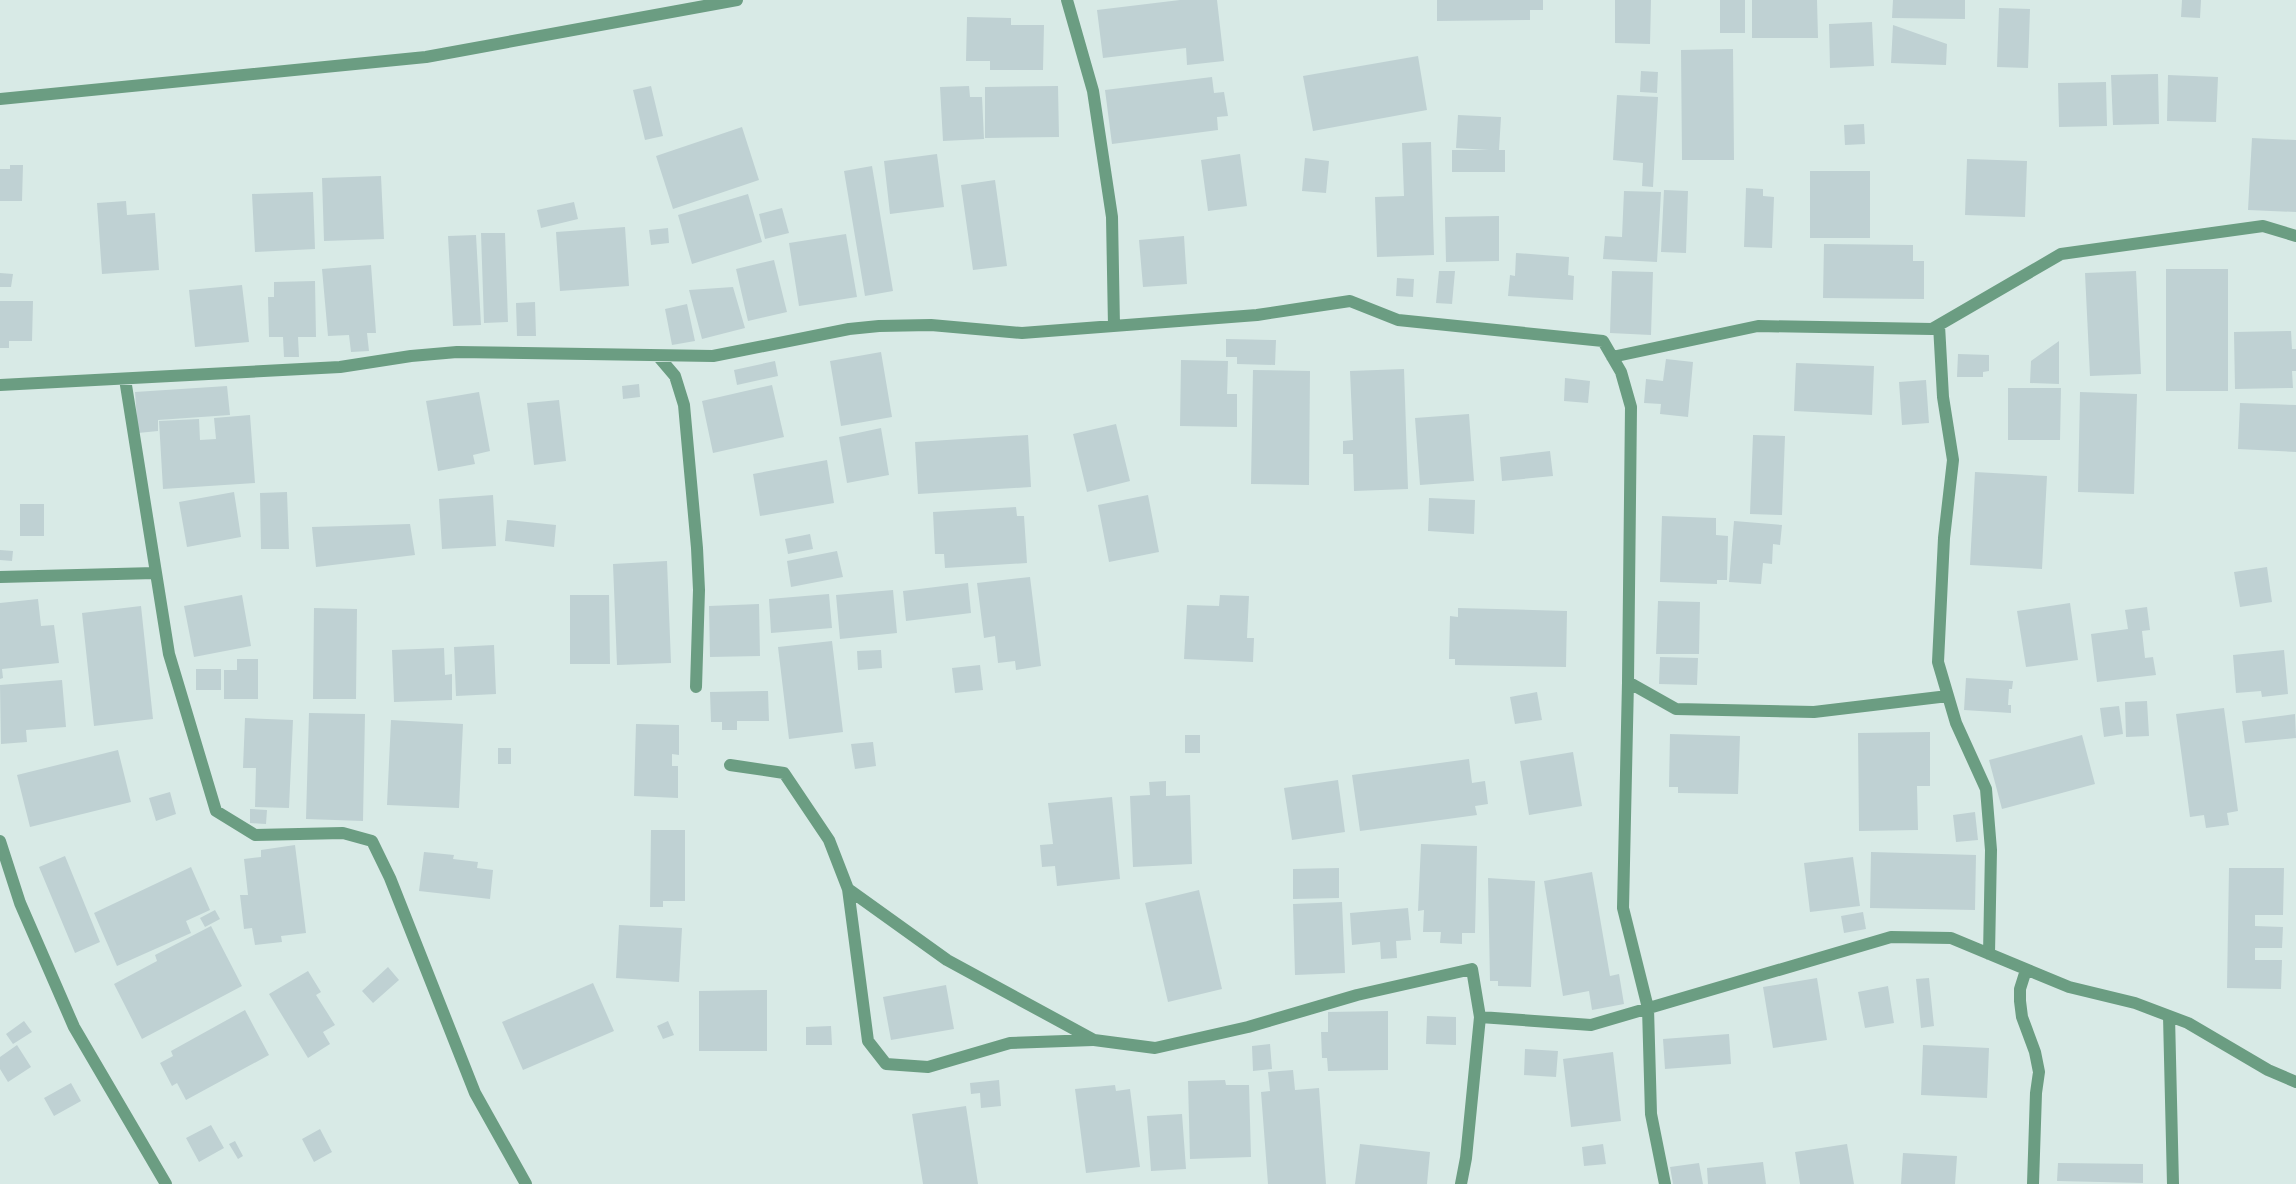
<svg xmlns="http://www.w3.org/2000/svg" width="2296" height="1184" font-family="'Public Sans',sans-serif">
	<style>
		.building { fill: #bfd1d3 }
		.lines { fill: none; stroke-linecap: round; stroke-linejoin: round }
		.minor { stroke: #6b9d82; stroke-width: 12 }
		.tertiary { stroke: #6b9d82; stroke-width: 12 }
	</style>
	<rect width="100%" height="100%" fill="#d8eae6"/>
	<!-- building -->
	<path class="building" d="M1180,0H1217L1224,61L1187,65L1186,48L1103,58L1097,10Z
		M1437,0H1543V10H1530V20L1437,21Z
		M1615,0H1651L1650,44L1615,43Z
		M1720,0H1745V33H1720Z
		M1752,0H1817L1818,38H1752Z
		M1893,0H1965V19L1892,18Z
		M2182,0H2201L2200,18L2181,17Z
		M1999,8L2030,9L2028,68L1997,67Z
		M967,17L1011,18V25H1044L1043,70H990V61H966Z
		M1872,22L1874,66L1830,68L1829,24Z
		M1893,25L1947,44L1946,65L1891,63Z
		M1733,49L1734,160H1682L1681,50Z
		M1418,56L1427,110L1313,131L1303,76Z
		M1641,71L1658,72L1657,93L1640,92Z
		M2158,74L2159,124L2113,125L2111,75Z
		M2168,75L2218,77L2216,122L2167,121Z
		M1212,77L1214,93L1224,92L1228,116L1217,117L1218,130L1112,144L1105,90Z
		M2106,82L2107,126L2059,127L2058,83Z
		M651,86L663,136L645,140L633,90Z
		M969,86L970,97H982L984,139L943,141L940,87Z
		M1058,86L1059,137L985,138V87Z
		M1617,95L1658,97L1653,187L1642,186L1643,163L1613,160Z
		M1458,115L1501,117L1499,150H1505V172H1452V150H1489L1456,148Z
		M1864,124L1865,144L1845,145L1844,125Z
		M742,127L759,180L673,209L656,156Z
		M2252,138L2296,140V212L2248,210Z
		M1431,142L1434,255L1377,257L1375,197L1404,196L1402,143Z
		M937,154L944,207L890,214L884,161Z
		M1240,154L1247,206L1208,211L1201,160Z
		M1305,158L1329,161L1326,193L1302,191Z
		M1967,159L2027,161L2025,217L1965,215Z
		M10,165H23L22,201H0V169H10Z
		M872,166L893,291L865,296L844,171Z
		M1810,171H1870V238H1810Z
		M381,176L384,239L324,241L322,178Z
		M995,180L1007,266L973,270L961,185Z
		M1746,188L1763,189V196L1774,197L1772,248L1744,247Z
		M1664,190L1688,191L1686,253L1661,252Z
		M1624,191L1661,192L1657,262L1603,259L1605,236L1622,237Z
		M313,192L315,249L255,252L252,194Z
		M748,194L762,242L692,264L678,215Z
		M126,201L127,215L155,213L159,270L102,274L97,203Z
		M574,202L578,219L541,228L537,210Z
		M782,208L789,233L765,239L759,214Z
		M1499,216V261L1446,262L1445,217Z
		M625,227L629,286L560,291L556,232Z
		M668,228L669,243L651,245L649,230Z
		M481,233H505L508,322L484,323Z
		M846,234L857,297L799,306L789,243Z
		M476,235L481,325L453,326L448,236Z
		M1184,236L1187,284L1143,287L1139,240Z
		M1824,244L1913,245V261H1924V299L1823,298Z
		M1516,253L1569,257L1568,275L1574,276L1573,300L1508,296L1510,275L1515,276Z
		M774,260L787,312L748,321L736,269Z
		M371,265L376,333H367L369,351L351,352L349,335L328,336L322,269Z
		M2166,269H2228V391H2166Z
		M1439,271H1455L1452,304L1436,303Z
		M1612,271L1653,272L1651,335L1610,333Z
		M2136,271L2141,374L2090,376L2085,273Z
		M0,273L13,274L11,287H0Z
		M1397,278L1414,279L1413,297L1396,296Z
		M315,281L316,337H298L299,357H284L283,337H269L268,297H274V282Z
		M242,285L249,342L195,347L189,290Z
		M733,287L745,328L702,339L689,290Z
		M0,301H33L32,341H9V348H0Z
		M535,302L536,336H517L516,303Z
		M687,304L695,341L672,345L665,309Z
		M2291,331L2292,349H2296V371H2292L2293,388L2235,389L2234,332Z
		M1226,339L1276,340L1275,365L1237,364V357H1226Z
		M2059,341V384L2030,383L2031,361Z
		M881,352L892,417L841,426L830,361Z
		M1958,354L1989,355V371L1983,372V377H1957Z
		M1666,359L1693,362L1688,417L1660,414L1661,404L1644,403L1646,379L1663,381Z
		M1181,360L1228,361L1227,394H1237V427L1180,426Z
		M775,361L778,376L737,385L734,370Z
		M1796,363L1874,366L1872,415L1794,411Z
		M1404,369L1408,489L1354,491L1353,454H1343V441L1353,440L1350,371Z
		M1253,370L1310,371L1309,485L1251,484Z
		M1565,378L1590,381L1588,403L1564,401Z
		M1926,380L1929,423L1902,425L1899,382Z
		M639,384L640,397L623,399L622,386Z
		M772,385L784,437L713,453L702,401Z
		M227,386L230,415L158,420V431L138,433L135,392Z
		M2008,388H2061L2060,440H2008Z
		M479,392L490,451L473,455L475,464L438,471L426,401Z
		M2080,392L2137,394L2134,494L2078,492Z
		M559,400L566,461L534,465L527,403Z
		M2240,403L2296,405V452L2238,449Z
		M1469,414L1474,481L1420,485L1415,418Z
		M250,415L255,483L163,489L159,421L199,419L200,440L216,439L214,418Z
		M1116,424L1130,481L1087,492L1073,434Z
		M881,428L889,475L847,483L839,437Z
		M1028,435L1031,487L918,494L915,442Z
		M1753,435L1785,436L1782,515L1750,514Z
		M1550,451L1553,476L1502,481L1500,457Z
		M827,460L834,503L760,516L753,474Z
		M1975,472L2047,476L2042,569L1970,565Z
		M234,492L241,537L187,547L179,502Z
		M287,492L289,549H261L260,493Z
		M493,495L496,546L442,549L439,499Z
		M1148,495L1159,552L1109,562L1098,505Z
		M1429,498L1475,500L1474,534L1428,531Z
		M20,504H44V536H20Z
		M1016,507L1017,516H1024L1027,563L945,568L944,554H935L933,512Z
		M1662,516L1716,518V535L1728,536L1727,580H1717V584L1660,582Z
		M507,520L556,525L554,547L505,541Z
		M1734,521L1782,525L1780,545L1773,544L1772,564L1763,563L1761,584L1729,582Z
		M410,524L415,555L316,567L312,527Z
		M810,534L813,549L788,554L785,539Z
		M0,550L13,551L12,561L0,560Z
		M837,551L843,577L791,587L787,561Z
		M667,561L671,663L617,665L613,564Z
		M2267,567L2272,602L2240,607L2234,572Z
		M1030,577L1041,666L1016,670L1015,661L998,663L995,636L984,638L977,583Z
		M968,583L971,613L906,621L903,591Z
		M893,590L897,633L840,639L836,595Z
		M829,594L832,628L771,633L769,599Z
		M242,595L251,646L194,657L184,606Z
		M570,595H609L610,664H570Z
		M1220,595L1249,596L1247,638H1254L1253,662L1184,659L1187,605L1219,606Z
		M38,599L41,626L54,625L59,663L2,669L3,678L0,679V603Z
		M1658,601L1700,602L1699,654H1656Z
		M2070,603L2078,660L2026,667L2017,611Z
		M759,604L760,656L710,657L709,606Z
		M141,606L153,719L94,726L82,613Z
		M2147,607L2150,630L2142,631L2145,658L2153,657L2156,675L2097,682L2091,634L2128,629L2125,610Z
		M314,608L357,609L356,699H313Z
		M1458,608L1567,611L1566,667L1455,665V659H1449L1450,616L1458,617Z
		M832,641L843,732L789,739L778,647Z
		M494,645L496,694L456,696L454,647Z
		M444,648L445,675L452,674V700L394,702L392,650Z
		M881,650L882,668L858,670L857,651Z
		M2284,650L2288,694L2262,697L2261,691L2236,693L2233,655Z
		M1660,657L1698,658L1697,685L1659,684Z
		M237,659H258V699H224V670H237Z
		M980,665L983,690L955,693L952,668Z
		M196,669H221V690H196Z
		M1966,678L2013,681L2012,689H2009L2008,705H2011V713L1964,710Z
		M62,680L66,727L26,730L27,742L1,744L0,685Z
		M768,691L769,721H737V730H722V722H711L710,692Z
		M1537,692L1542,720L1515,724L1510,697Z
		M2147,701L2149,736L2126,737L2125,702Z
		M2119,706L2123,734L2104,737L2100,708Z
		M2224,708L2238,811L2227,813L2229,825L2206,828L2204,815L2190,817L2176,714Z
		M309,713L365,714L363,821L306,819Z
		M2295,714L2296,738L2245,743L2242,721Z
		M245,718L293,720L289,808L255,807L256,768H243Z
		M391,720L463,724L459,808L387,805Z
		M636,724L679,725V755L672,754V766H678V798L634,796Z
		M1930,732V786H1917L1918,830L1859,831L1858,733Z
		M1670,734L1740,736L1738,794L1678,793V787H1669Z
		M1185,735H1200V753H1185Z
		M2082,735L2095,784L2002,809L1989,760Z
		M873,742L876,766L855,769L851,744Z
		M498,748H511V764H498Z
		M118,750L131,802L30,827L17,775Z
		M1573,752L1582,806L1529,815L1520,761Z
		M1469,759L1472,783L1485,781L1488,804L1475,806L1477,815L1360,831L1352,775Z
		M1338,780L1345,832L1292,840L1284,788Z
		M1166,781V796L1190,795L1192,864L1133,867L1130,796L1150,795L1149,782Z
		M170,792L176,814L156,821L149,798Z
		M1112,797L1120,879L1057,886L1055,866L1042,867L1040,845L1053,844L1048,803Z
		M250,809L267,810L266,824L250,823Z
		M1975,812L1978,840L1956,842L1953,815Z
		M651,830H685V901H663V907H650Z
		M1421,844L1477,846L1475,933H1462V944L1440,943L1441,932H1423L1424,910L1418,911Z
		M295,845L306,933L281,936L282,942L255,945L252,928L244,929L240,895H248L244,859L261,857V850Z
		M424,852L454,855L453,859L478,862L477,868L493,870L490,899L419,891Z
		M1871,852L1976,855L1975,910L1870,908Z
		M65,856L100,942L75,953L39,867Z
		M1853,857L1860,906L1810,912L1804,863Z
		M191,867L210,910L186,921L191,933L117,966L94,913Z
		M1339,868V898L1293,899V869Z
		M2229,868H2284L2283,915H2255V926L2283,927L2282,948H2255V960H2282L2281,989L2227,988Z
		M1592,872L1610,976L1619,974L1624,1004L1592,1010L1589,991L1563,996L1544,881Z
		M1488,878L1535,881L1531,987L1498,986V981H1490Z
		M1199,890L1222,989L1168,1002L1145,903Z
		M1342,902L1345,973L1295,975L1293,904Z
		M1408,908L1411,940L1396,941L1397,958L1381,959L1380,942L1352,945L1350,913Z
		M215,910L220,919L205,927L200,918Z
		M1863,912L1866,929L1844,933L1841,916Z
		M619,925L682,928L679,982L616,978Z
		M211,926L242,986L142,1039L114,984L157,961L155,955Z
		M388,967L399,980L373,1003L362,991Z
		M308,971L321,992L316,995L335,1025L323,1032L330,1044L308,1058L269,994Z
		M1817,978L1827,1040L1773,1048L1763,987Z
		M1929,978L1934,1026L1921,1028L1916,979Z
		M593,983L614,1031L523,1070L502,1022Z
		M946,985L954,1029L891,1040L883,997Z
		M1888,986L1894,1023L1865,1028L1858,992Z
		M767,990V1051H699V991Z
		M245,1010L269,1055L186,1100L177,1083L172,1086L160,1063L173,1056L171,1051Z
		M1388,1011V1070L1328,1071L1327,1058H1322L1321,1032H1328V1012Z
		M1427,1016L1456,1017V1045L1426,1044Z
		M24,1021L32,1032L13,1044L6,1034Z
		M668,1021L674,1035L663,1039L657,1026Z
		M831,1026L832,1045H806V1027Z
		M1729,1034L1731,1064L1665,1069L1663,1039Z
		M1270,1044L1272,1069L1253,1071L1252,1046Z
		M17,1045L31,1067L8,1082L0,1069V1057Z
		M1923,1045L1989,1048L1987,1098L1921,1095Z
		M1525,1049L1558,1051L1556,1077L1524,1075Z
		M1613,1052L1621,1121L1571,1127L1563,1059Z
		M1293,1070L1295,1090L1319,1088L1326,1184H1268L1261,1092L1270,1091L1268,1072Z
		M999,1080L1001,1106L981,1108L980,1093L971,1094L970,1083Z
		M1225,1080L1226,1085H1249L1251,1157L1190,1159L1188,1081Z
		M71,1083L81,1101L54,1116L44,1098Z
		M1115,1085L1116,1091L1130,1089L1140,1167L1086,1173L1075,1089Z
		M966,1106L978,1184H923L912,1114Z
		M1182,1114L1186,1169L1151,1171L1147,1116Z
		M211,1125L224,1148L199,1162L186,1138Z
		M320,1129L332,1152L314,1162L302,1139Z
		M235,1141L243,1156L238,1159L229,1144Z
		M1360,1144L1430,1152L1427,1184H1355Z
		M1603,1144L1606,1164L1584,1166L1582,1147Z
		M1847,1144L1854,1184H1800L1795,1152Z
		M1903,1153L1957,1156L1955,1184H1901Z
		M1763,1162L1766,1184H1708L1707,1168Z
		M1699,1163L1703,1184H1673L1670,1167Z
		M2058,1163L2143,1164V1183L2057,1181Z"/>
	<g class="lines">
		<!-- minor -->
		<path class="minor" d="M1067,0L1093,91L1112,217L1114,326
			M0,99L426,57L737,0
			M1939,325L1943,397L1953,460L1944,538L1938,662L1956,723L1986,789L1991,850L1989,954
			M658,356L675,376L684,405L697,548L699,590L696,687
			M1612,357L1758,326L1932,329L2061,254L2263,226L2296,236
			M125,379L169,654L216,811L255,835L343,833L372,841L390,878L475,1093L526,1184
			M0,385L340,367L411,356L457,352L713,356L849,329L879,326L931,325L1022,333L1257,315L1350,301L1398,320L1603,341L1621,372L1631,407L1628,682L1623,908L1648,1008L1651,1114L1665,1184
			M0,577L155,573
			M1628,682L1676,709L1814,712L1948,696
			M730,765L784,773L829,840L848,889L947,960L1094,1040L1155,1048L1248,1027L1357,995L1472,969L1480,1017L1591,1025L1891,937L1951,938L2069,987L2135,1003L2188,1023L2268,1070L2296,1082
			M848,889L868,1041L886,1064L928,1067L1010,1043L1093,1040
			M2026,970L2020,989V1001L2022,1017L2035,1052L2039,1072L2036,1093L2033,1184
			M2169,1016L2173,1184
			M1461,1184L1466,1158L1480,1017"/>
		<!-- tertiary -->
		<path class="tertiary" d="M0,841L20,903L74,1027L166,1184"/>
	</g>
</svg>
